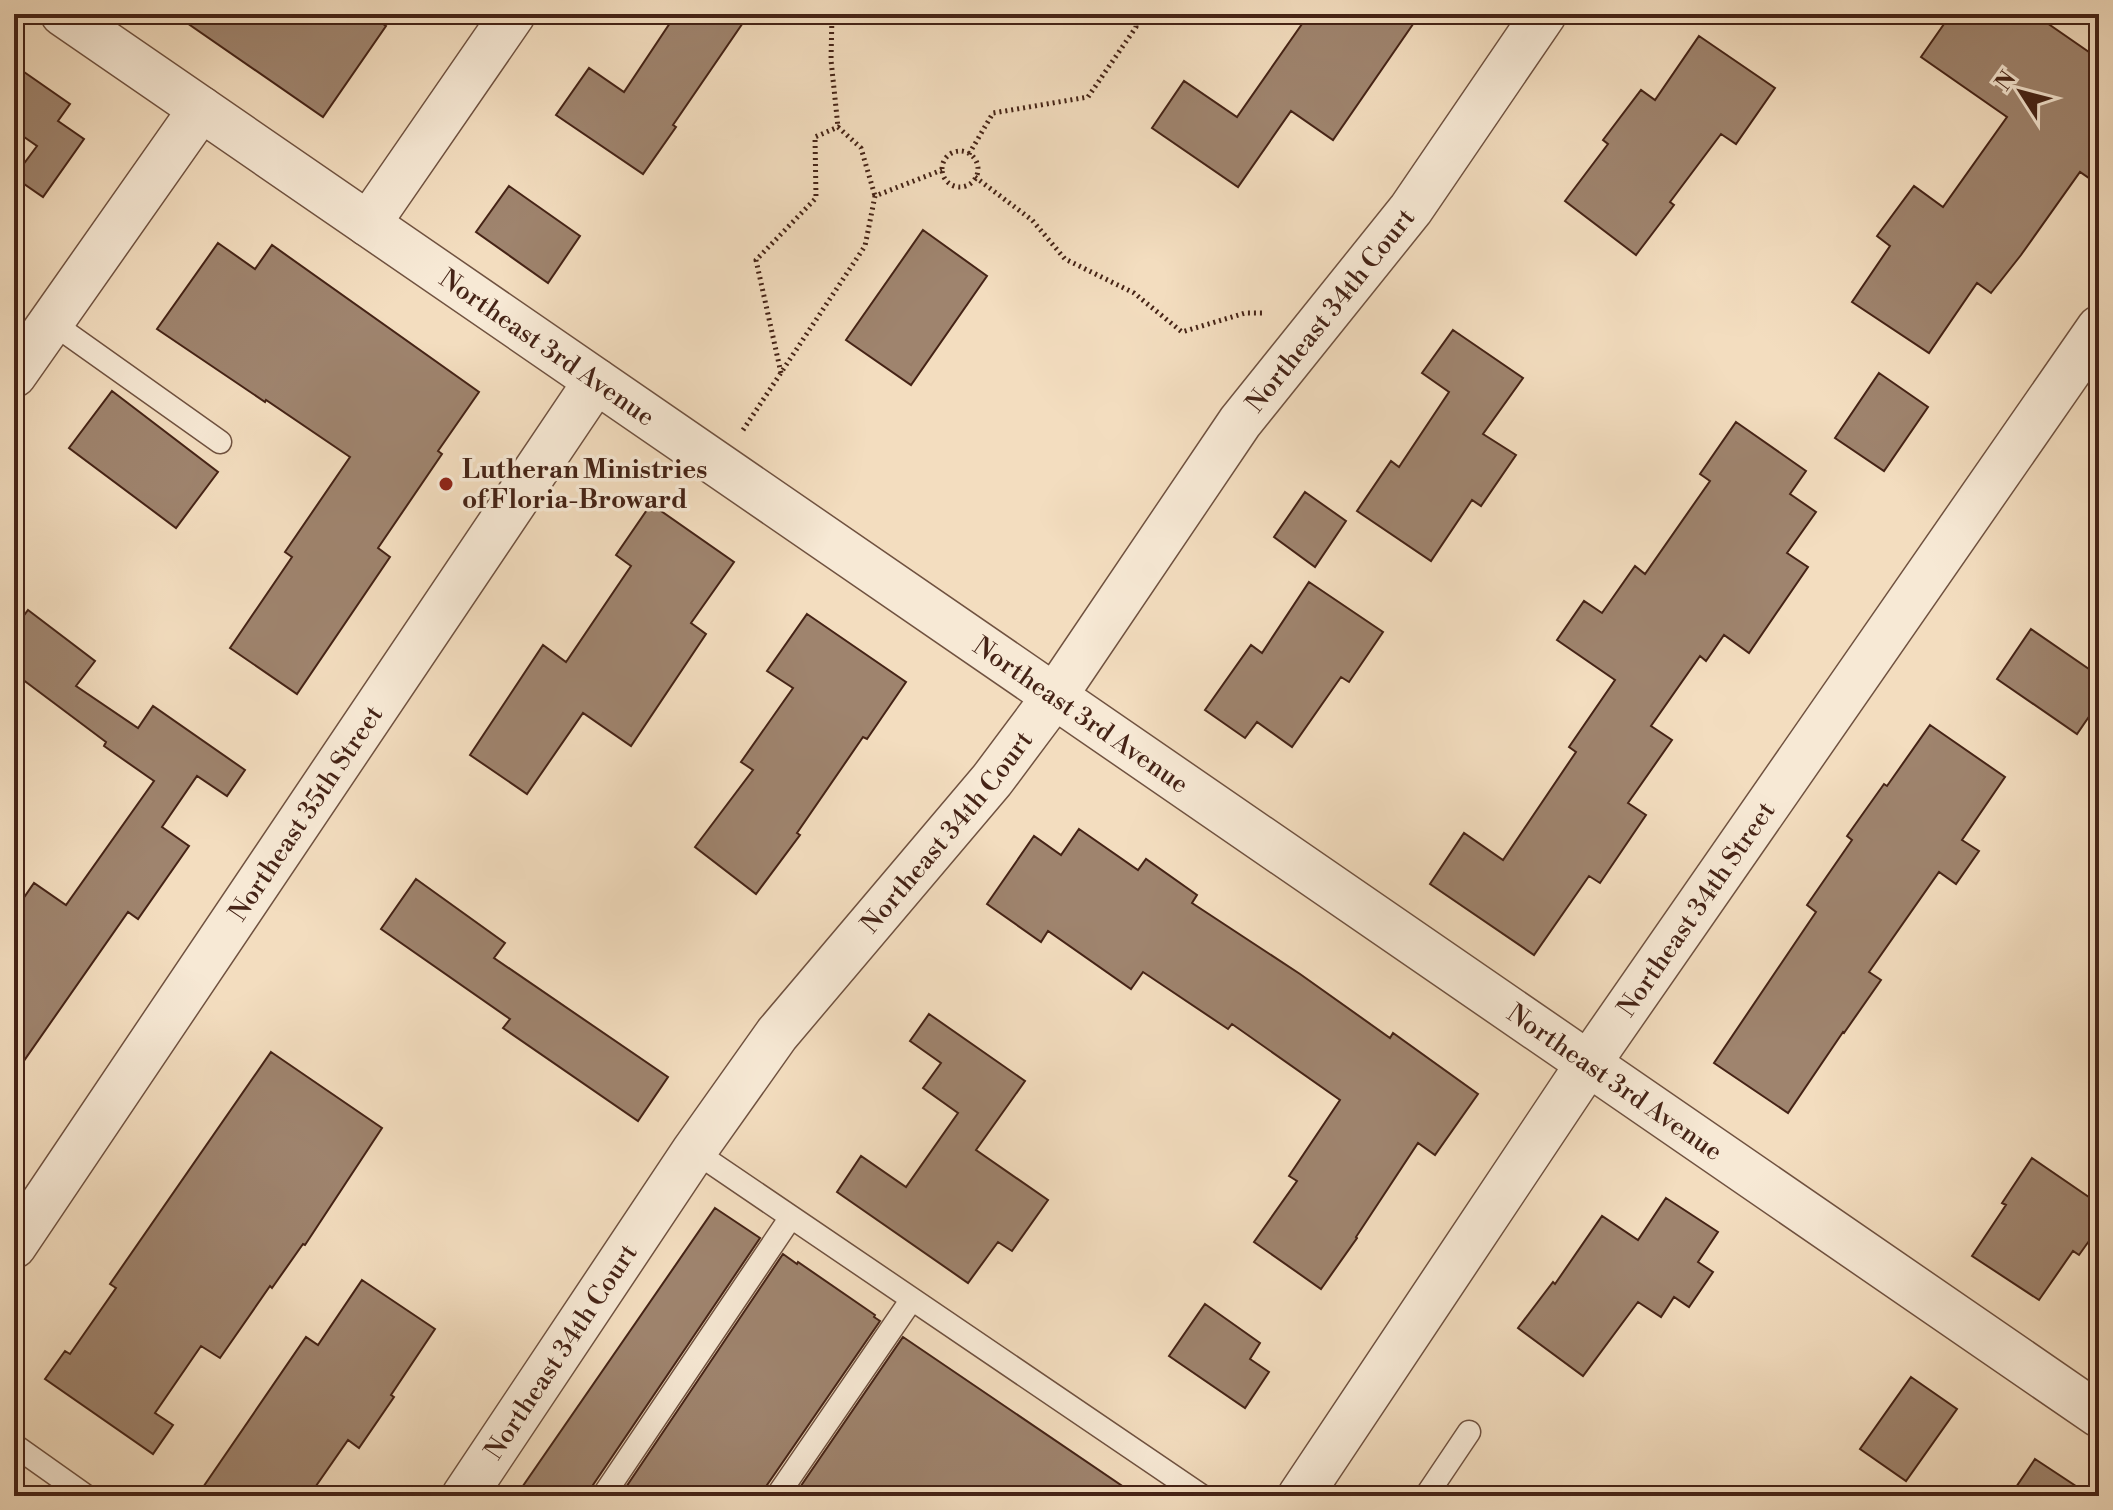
<svg xmlns="http://www.w3.org/2000/svg" width="2113" height="1510" font-family="'Libre Bodoni',serif">
	<style>
		.building { fill: #9f846e; stroke: #452316; stroke-width: 2 }
		.lines { fill: none; stroke-linecap: round; stroke-linejoin: round }
		.service-casing { stroke: #705240; stroke-width: 25 }
		.minor-casing { stroke: #705240; stroke-width: 47 }
		.path { stroke: #452316; stroke-width: 5; stroke-dasharray: 2 4; stroke-linecap: butt }
		.service { stroke: #f7e9d5; stroke-width: 22 }
		.minor { stroke: #f7e9d5; stroke-width: 44 }
		.poi-dot { fill: #8f2418; stroke: #f7e9d5; stroke-width: 3 }
		.labels { text-anchor: middle; stroke-width: 7; stroke-linejoin: round; paint-order: stroke }
		.street-label { font-size: 26px; fill: #452316; stroke: #f7e9d5 }
		.poi-label { font-size: 26px; font-weight: bold; fill: #452316; stroke: #f7e9d5; text-anchor: start }
	</style>
	<rect width="100%" height="100%" fill="#f3ddbf"/>
	<filter id="stains"><feTurbulence type="fractalNoise" baseFrequency=".0025" numOctaves="4"/><feColorMatrix values="0 0 0 0 .2 0 0 0 0 .09 0 0 0 0 .02 0 0 0 .5 -.17"/></filter>
	<radialGradient id="worn" r=".72"><stop offset=".6" stop-color="#630" stop-opacity="0"/><stop offset="1" stop-color="#630" stop-opacity=".3"/></radialGradient>
	<!-- building -->
	<path class="building" d="M174,14H368L386,26L323,117Z
		M676,14H749L673,125L676,127L643,174L556,115L589,68L624,92Z
		M1309,14H1420L1333,140L1291,111L1238,187L1152,128L1184,81L1237,117Z
		M1951,14H2034L2099,59V185L2080,172L2021,255L1991,293L1977,283L1929,353L1852,302L1890,246L1877,236L1914,186L1943,207L2007,117L1921,57Z
		M1699,36L1775,88L1736,144L1721,134L1670,202L1674,205L1636,255L1565,201L1608,144L1603,140L1641,90L1655,100Z
		M14,65L70,104L58,121L84,139L43,197L14,177L37,146L14,130Z
		M509,186L580,236L548,283L476,232Z
		M923,230L987,276L911,385L846,340Z
		M218,243L255,269L272,245L479,392L438,451L442,454L378,548L390,557L297,694L230,648L292,557L285,552L350,457L266,400L265,402L157,329Z
		M1453,330L1523,378L1483,434L1516,455L1481,506L1472,500L1431,561L1357,511L1391,461L1399,467L1449,392L1422,373Z
		M1879,373L1928,407L1884,471L1835,438Z
		M112,391L218,472L176,528L69,448Z
		M1736,422L1806,471L1790,494L1816,512L1787,553L1808,567L1749,653L1724,635L1706,661L1700,656L1651,726L1672,740L1628,803L1646,815L1600,883L1589,876L1534,955L1430,884L1464,833L1503,860L1576,752L1569,747L1615,680L1557,640L1584,601L1602,613L1635,566L1645,574L1710,481L1700,474Z
		M1305,492L1346,521L1315,567L1274,537Z
		M651,504L734,562L691,623L706,634L631,746L583,713L527,794L470,755L543,645L566,662L631,566L616,555Z
		M1309,582L1383,632L1349,682L1341,677L1292,747L1257,722L1245,738L1205,710L1251,645L1262,653Z
		M28,610L95,661L76,686L138,728L153,706L245,770L227,796L197,776L162,827L189,846L138,919L128,912L14,1075V912L34,883L66,905L154,781L104,746L106,742L14,673V629Z
		M807,614L906,682L867,739L863,737L797,833L800,835L756,894L695,847L753,770L741,762L793,688L767,671Z
		M2031,629L2099,676V702L2077,734L1997,679Z
		M1930,725L2005,777L1962,840L1979,851L1956,884L1939,872L1869,972L1881,980L1844,1033L1843,1032L1788,1113L1714,1063L1816,912L1807,905L1852,840L1847,836L1884,784L1887,786Z
		M1079,829L1138,870L1146,859L1197,895L1192,903L1300,974L1390,1038L1393,1033L1478,1094L1435,1155L1418,1143L1356,1237L1357,1238L1321,1289L1254,1242L1297,1181L1289,1176L1340,1100L1232,1024L1228,1029L1143,972L1131,989L1048,931L1041,942L987,904L1034,836L1061,855Z
		M416,879L505,943L494,958L668,1077L638,1121L503,1028L510,1019L381,929Z
		M929,1014L1025,1081L976,1150L1048,1200L1012,1251L998,1242L968,1283L837,1192L861,1156L906,1187L958,1113L923,1088L941,1063L910,1041Z
		M271,1052L382,1128L305,1245L303,1244L272,1288L270,1286L220,1358L201,1346L155,1413L173,1425L153,1454L45,1379L65,1351L70,1354L116,1288L110,1284Z
		M2032,1158L2099,1204V1227L2079,1255L2073,1251L2039,1300L1972,1256L2006,1205L2002,1203Z
		M1666,1198L1718,1232L1698,1262L1713,1272L1689,1307L1674,1297L1661,1317L1638,1302L1583,1376L1518,1328L1553,1282L1555,1284L1602,1216L1638,1240Z
		M715,1208L760,1238L591,1488L589,1496H516Z
		M783,1254L797,1264L798,1262L875,1315L874,1317L880,1321L765,1488L763,1496H620Z
		M362,1280L435,1329L391,1395L394,1397L359,1448L348,1440L309,1496H197L306,1337L318,1345Z
		M1205,1304L1260,1343L1250,1359L1269,1372L1245,1408L1169,1356Z
		M903,1337L1137,1496H794Z
		M1911,1377L1957,1409L1906,1481L1860,1449Z
		M2035,1459L2091,1496H2010Z"/>
	<g class="lines">
		<!-- service casing -->
		<g class="service-casing">
			<path id="service" d="M51,322L220,442
				M694,1151L1202,1496
				M14,1445L86,1496
				M603,1496L791,1217
				M777,1496L912,1299
				M1426,1496L1469,1432"/>
		</g>
		<!-- minor casing -->
		<g class="minor-casing">
			<g id="minor">
				<path id="s1" d="M63,14L2099,1415"/>
				<path d="M368,224L513,14"/>
				<path d="M14,375L201,109"/>
				<path id="s2" d="M14,1246L596,381"/>
				<path id="s3" d="M464,1496L694,1151L777,1034L992,780L1054,697L1240,422L1411,209L1544,14"/>
				<path id="s4" d="M1300,1496L1588,1064L2099,328"/>
			</g>
		</g>
		<!-- path -->
		<path class="path" d="M832,14L831,60L838,127
			M942 169a18 18 0 1 1 36 0a18 18 0 1 1-36 0Z
			M969,154L993,113L1088,97L1136,27L1135,14
			M975,177L1032,220L1065,259L1134,293L1182,332L1245,313H1265
			M781,373L756,260L816,198L815,137L838,127L861,148L875,196
			M743,430L865,246L875,196L942,170"/>
		<!-- service -->
		<use href="#service" class="service"/>
		<!-- minor -->
		<use href="#minor" class="minor"/>
	</g>
	<!-- markers -->
	<circle class="poi-dot" cx="446" cy="484" r="8"/>
	<g class="labels">
		<!-- street labels -->
		<g class="street-label">
			<text dy="9" stroke="none"><textPath href="#s3" startOffset="1470">Northeast 34th Court</textPath></text>
			<text dy="9" stroke="none"><textPath href="#s1" startOffset="588">Northeast 3rd Avenue</textPath></text>
			<text dy="9" stroke="none"><textPath href="#s1" startOffset="1236">Northeast 3rd Avenue</textPath></text>
			<text dy="9" stroke="none"><textPath href="#s2" startOffset="522">Northeast 35th Street</textPath></text>
			<text dy="9" stroke="none"><textPath href="#s3" startOffset="822">Northeast 34th Court</textPath></text>
			<text dy="9" stroke="none"><textPath href="#s4" startOffset="708">Northeast 34th Street</textPath></text>
			<text dy="9" stroke="none"><textPath href="#s1" startOffset="1884">Northeast 3rd Avenue</textPath></text>
			<text dy="9" stroke="none"><textPath href="#s3" startOffset="174">Northeast 34th Court</textPath></text>
		</g>
		<!-- poi labels -->
		<g class="poi-label">
			<text x="462" y="478">Lutheran Ministries<tspan x="462" dy="30">of Floria-Broward</tspan></text>
		</g>
	</g>
	<!-- margin -->
	<rect width="2113" height="1510" fill="none" stroke="#f3ddbf" stroke-width="48"/>
	<rect x="16" y="16" width="2081" height="1478" fill="none" stroke="#452316" stroke-width="4"/>
	<rect x="24" y="24" width="2065" height="1462" fill="none" stroke="#452316" stroke-width="2"/>
	<!-- north arrow -->
	<g transform="translate(2021 92) rotate(306)" stroke="#f7e9d5" stroke-width="6" paint-order="stroke">
	<path d="M0-6L14 30L0 20L-14 30Z" fill="#452316"/>
	<text y="-12" font-size="22" font-weight="bold" text-anchor="middle" fill="#452316">N</text>
	</g>
	<rect width="100%" height="100%" filter="url(#stains)"/>
	<rect width="100%" height="100%" fill="url(#worn)"/>
</svg>
